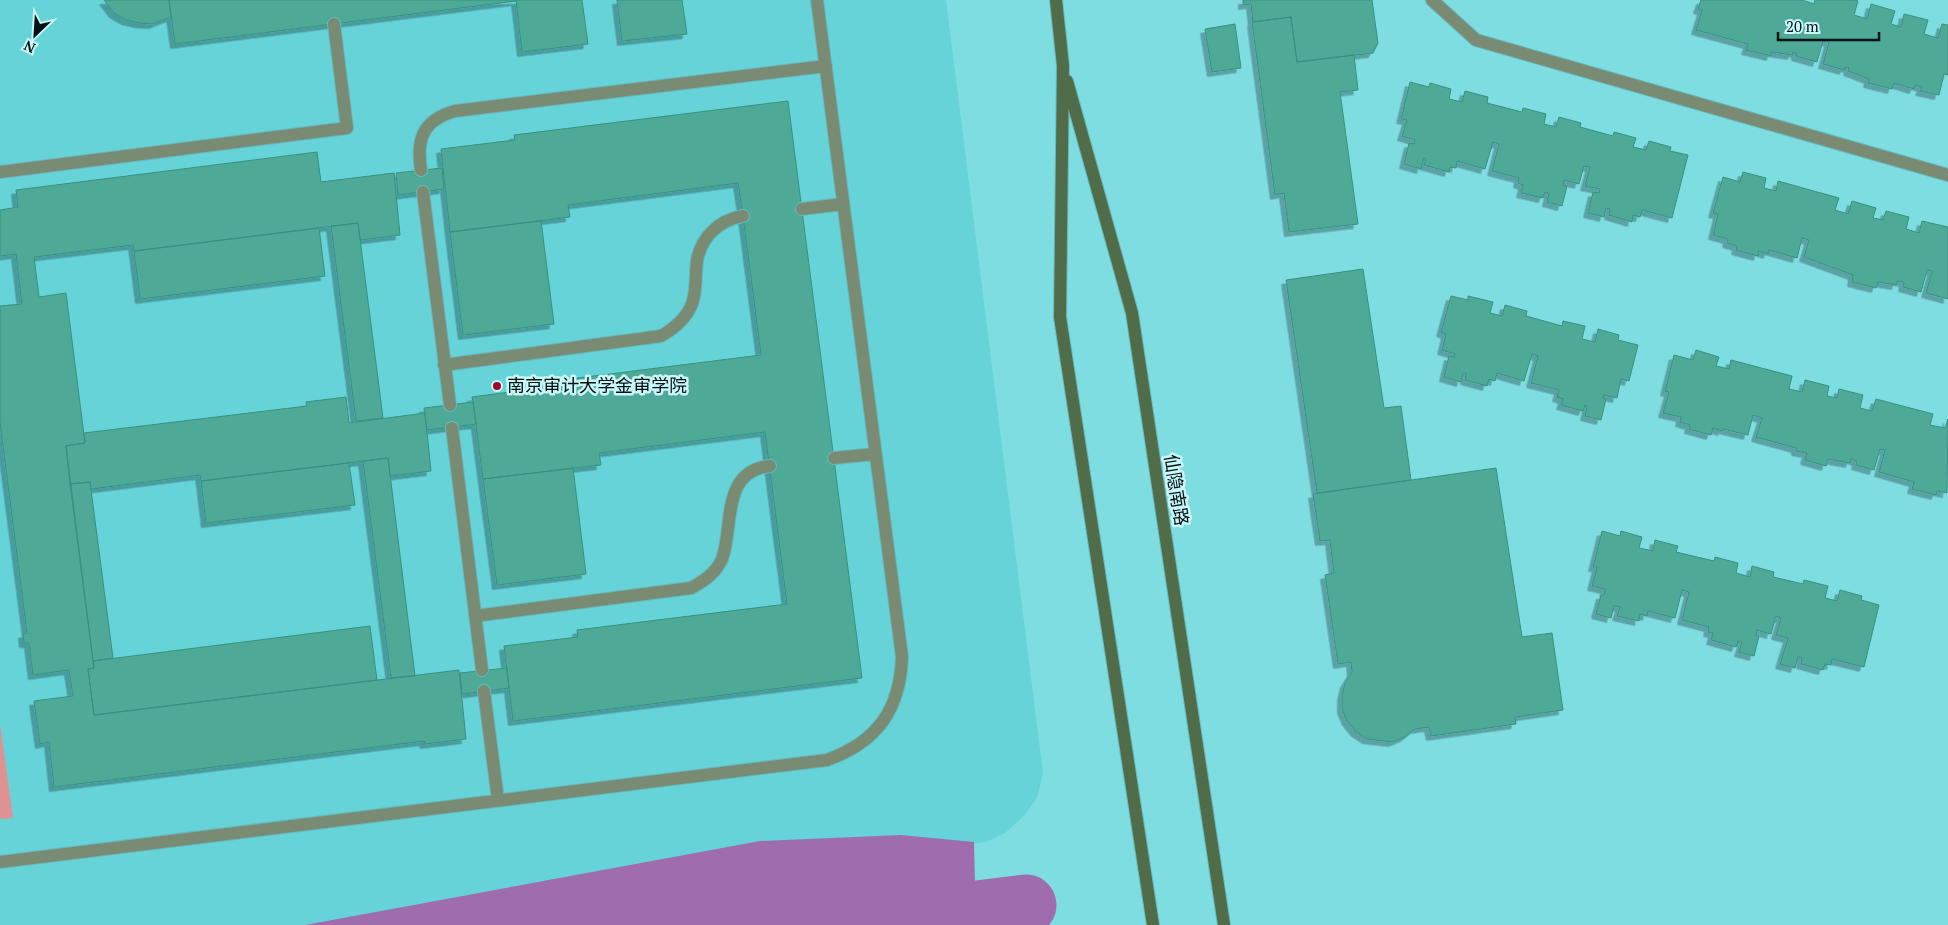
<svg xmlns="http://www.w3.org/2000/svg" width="1948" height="925" font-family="'PT Serif','Noto Sans SC',serif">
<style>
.built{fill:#65d3d7}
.green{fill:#df9293}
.water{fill:#9f6dad}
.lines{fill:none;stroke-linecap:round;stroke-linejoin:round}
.river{stroke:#9f6dad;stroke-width:61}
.building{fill:#4fa997;stroke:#369281;filter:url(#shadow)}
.lane-casing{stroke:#67b8bc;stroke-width:14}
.secondary-casing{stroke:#67b8bc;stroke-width:14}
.lane{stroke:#798b73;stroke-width:12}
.secondary{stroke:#516c49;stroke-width:12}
.poi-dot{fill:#a3062d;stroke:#c9f6f7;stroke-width:2}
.labels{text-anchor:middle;stroke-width:5;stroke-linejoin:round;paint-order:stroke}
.poi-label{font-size:18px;fill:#001213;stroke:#c9f6f7;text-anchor:start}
.street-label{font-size:18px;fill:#001213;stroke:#c9f6f7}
</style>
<defs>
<filter id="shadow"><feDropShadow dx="-4.5" dy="4.5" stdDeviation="0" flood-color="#0004"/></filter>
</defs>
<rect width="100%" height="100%" fill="#7edde1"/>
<path class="built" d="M 0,0 L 946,0 L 1043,773 L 1037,798 L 1024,816 L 1005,833 L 986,842 L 355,925 L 0,925 Z"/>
<path class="green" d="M 0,724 L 13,818 L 0,819 Z"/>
<path class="water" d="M 901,835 L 974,842 L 976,925 L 305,925 L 760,841 Z"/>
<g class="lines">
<path class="river" d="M 863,925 L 1026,905"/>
</g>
<path class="building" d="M 104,0 L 169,0 L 171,17 L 153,24 L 139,23 L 126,20 L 114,13 Z
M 169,0 L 516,0 L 516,1 L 175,44 Z
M 516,0 L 582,0 L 588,44 L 522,52 Z
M 617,0 L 682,0 L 687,34 L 622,41 Z
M 1243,0 L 1372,0 L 1378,43 L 1373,53 L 1297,62 L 1291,17 L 1253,22 L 1251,4 L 1243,5 Z
M 1701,0 L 1802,0 L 1814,4 L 1815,0 L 1855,0 L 1858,1 L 1854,15 L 1867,19 L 1871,4 L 1895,11 L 1891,24 L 1901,27 L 1904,14 L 1928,20 L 1924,34 L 1938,38 L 1942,24 L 1948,25 L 1948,75 L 1944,74 L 1939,95 L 1920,91 L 1922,87 L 1915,85 L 1914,89 L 1894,83 L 1892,89 L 1868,83 L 1869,79 L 1848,71 L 1849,68 L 1845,67 L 1844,70 L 1823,64 L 1829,42 L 1823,41 L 1817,62 L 1796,56 L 1796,53 L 1793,52 L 1792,55 L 1772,52 L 1771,56 L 1746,50 L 1748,44 L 1696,30 L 1702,10 L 1698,9 Z
M 1291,17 L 1297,62 L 1354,55 L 1358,90 L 1340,92 L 1358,224 L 1289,232 L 1284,193 L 1275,195 L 1252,22 Z
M 1235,24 L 1241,68 L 1212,72 L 1205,29 Z
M 1410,82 L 1429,87 L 1430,83 L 1451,89 L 1449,99 L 1462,102 L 1465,91 L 1488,97 L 1487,103 L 1522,112 L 1523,108 L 1546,114 L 1544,124 L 1556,127 L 1559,117 L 1581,123 L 1580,127 L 1613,136 L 1614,132 L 1636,138 L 1633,147 L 1646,150 L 1649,141 L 1671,147 L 1670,151 L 1688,155 L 1672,218 L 1642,210 L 1640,217 L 1633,215 L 1632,222 L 1609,215 L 1610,209 L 1606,208 L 1604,217 L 1588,213 L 1593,192 L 1599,193 L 1600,189 L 1585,186 L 1590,167 L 1584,166 L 1579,184 L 1564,180 L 1563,185 L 1567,186 L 1562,206 L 1547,202 L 1549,193 L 1545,192 L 1543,198 L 1521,193 L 1523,185 L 1518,183 L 1519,178 L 1492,171 L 1499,144 L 1493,142 L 1485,169 L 1457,161 L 1456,168 L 1450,167 L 1449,172 L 1424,165 L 1426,159 L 1424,158 L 1421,169 L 1404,164 L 1409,143 L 1414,144 L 1415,140 L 1402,136 L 1407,120 L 1401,119 Z
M 788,101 L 862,678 L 513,721 L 504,646 L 578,637 L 577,630 L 787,604 L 765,432 L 599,453 L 601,465 L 483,479 L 473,402 L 472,397 L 547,387 L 546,382 L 761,355 L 743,216 L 738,183 L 568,205 L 570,217 L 450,232 L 441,149 L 515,140 L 514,135 Z
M 317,152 L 321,182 L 394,173 L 400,235 L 360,240 L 358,223 L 134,251 L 133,245 L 34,257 L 39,297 L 66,293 L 85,443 L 66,446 L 94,668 L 88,669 L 94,715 L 459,670 L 466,739 L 425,744 L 424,741 L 54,787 L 49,742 L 40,744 L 34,701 L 73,696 L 69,670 L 33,675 L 29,643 L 24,643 L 23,634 L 27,633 L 0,423 L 0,306 L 22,304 L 16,254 L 0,256 L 0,210 L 18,207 L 16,190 Z
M 442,168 L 444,189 L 398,195 L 396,173 Z
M 1743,172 L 1766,178 L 1764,188 L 1776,191 L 1778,181 L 1839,198 L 1835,210 L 1848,214 L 1852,201 L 1876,208 L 1873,218 L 1883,220 L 1886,211 L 1909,217 L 1906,229 L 1919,233 L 1922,221 L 1948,227 L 1948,299 L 1926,293 L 1932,271 L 1927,270 L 1921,292 L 1903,287 L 1904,282 L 1897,281 L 1896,285 L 1878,282 L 1876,288 L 1852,282 L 1853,275 L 1804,257 L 1809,240 L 1802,238 L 1797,258 L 1769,250 L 1768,254 L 1759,251 L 1758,256 L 1736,250 L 1737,246 L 1727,243 L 1728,239 L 1713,235 L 1718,214 L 1713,213 L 1723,177 L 1740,182 Z
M 541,221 L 554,324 L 463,335 L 450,232 Z
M 358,223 L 383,418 L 356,421 L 331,226 Z
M 319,228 L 325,276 L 140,299 L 134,251 Z
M 1363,269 L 1384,408 L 1401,406 L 1411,480 L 1317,493 L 1286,280 Z
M 1451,296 L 1468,300 L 1468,296 L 1493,302 L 1490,313 L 1502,316 L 1505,305 L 1527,311 L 1526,316 L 1562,326 L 1563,321 L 1585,326 L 1582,339 L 1595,342 L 1598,329 L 1619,335 L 1618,340 L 1638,345 L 1629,381 L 1621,379 L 1617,398 L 1604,395 L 1603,398 L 1606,399 L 1601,420 L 1585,416 L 1587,406 L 1585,405 L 1583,411 L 1561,405 L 1563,399 L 1557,397 L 1559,390 L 1531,383 L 1538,356 L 1532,354 L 1524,381 L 1497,373 L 1495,381 L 1489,379 L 1487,386 L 1465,380 L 1466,373 L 1463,373 L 1461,382 L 1444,377 L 1449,356 L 1454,357 L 1455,354 L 1442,350 L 1446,334 L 1441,332 Z
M 1696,350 L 1719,357 L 1716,366 L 1729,369 L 1731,360 L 1792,376 L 1789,389 L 1802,392 L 1805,380 L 1829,386 L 1827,396 L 1837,398 L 1839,389 L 1863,395 L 1860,408 L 1872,411 L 1876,399 L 1933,414 L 1930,425 L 1945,428 L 1948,419 L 1947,493 L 1937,491 L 1936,495 L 1912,489 L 1914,482 L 1879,472 L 1885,450 L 1880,449 L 1874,470 L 1856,465 L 1857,461 L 1851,459 L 1850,463 L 1828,459 L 1826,466 L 1805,460 L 1807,453 L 1796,451 L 1796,448 L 1756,437 L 1762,418 L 1753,415 L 1748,435 L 1723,429 L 1722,431 L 1713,428 L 1711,435 L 1689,429 L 1690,425 L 1680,422 L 1681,417 L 1663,413 L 1669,392 L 1665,391 L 1674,355 L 1693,360 Z
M 346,397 L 349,423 L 425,413 L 431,471 L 390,476 L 388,458 L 201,481 L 200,475 L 91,489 L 90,482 L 70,484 L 66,446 L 85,443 L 84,433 L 307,406 L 306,402 Z
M 473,402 L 476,424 L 427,430 L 424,408 Z
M 388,458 L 415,676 L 391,678 L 363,461 Z
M 349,463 L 355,505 L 206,523 L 201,481 Z
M 573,468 L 586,574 L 497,585 L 483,479 Z
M 1496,468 L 1522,637 L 1552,633 L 1563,710 L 1515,717 L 1516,724 L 1431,736 L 1429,727 L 1415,729 L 1405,737 L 1393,742 L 1367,739 L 1356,732 L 1347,721 L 1342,709 L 1342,696 L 1345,683 L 1352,672 L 1351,662 L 1338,664 L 1325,575 L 1334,573 L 1330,540 L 1320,541 L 1313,494 Z
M 90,482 L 113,658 L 93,661 L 70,484 Z
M 1602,531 L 1620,536 L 1621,531 L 1642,537 L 1639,548 L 1653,551 L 1655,540 L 1678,546 L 1676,552 L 1714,561 L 1715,557 L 1738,563 L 1736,573 L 1750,577 L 1752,566 L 1774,572 L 1773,577 L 1803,584 L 1804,580 L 1828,586 L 1825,598 L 1837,601 L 1840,590 L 1862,596 L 1861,600 L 1879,605 L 1864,667 L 1832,659 L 1831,665 L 1825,664 L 1823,670 L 1801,664 L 1802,658 L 1798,657 L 1795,668 L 1780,664 L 1788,638 L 1776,635 L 1781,618 L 1776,616 L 1771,634 L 1757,630 L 1756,636 L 1759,636 L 1754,656 L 1739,652 L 1742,642 L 1738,641 L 1736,647 L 1711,640 L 1713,633 L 1708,632 L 1709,627 L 1682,620 L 1689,592 L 1682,590 L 1675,618 L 1648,611 L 1647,616 L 1640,614 L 1639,621 L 1617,616 L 1620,607 L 1614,606 L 1611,618 L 1596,614 L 1601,595 L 1604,595 L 1605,589 L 1592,586 L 1597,567 L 1593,567 Z
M 370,626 L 377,680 L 94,715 L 88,669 L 94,668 L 93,661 Z
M 507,668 L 509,688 L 462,694 L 460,673 Z"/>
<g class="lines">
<defs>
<path id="lane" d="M 1432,0 L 1476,40 L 1948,175
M 421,170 C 416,139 423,120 455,111 L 826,66
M 0,172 L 347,128 L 334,24
M 423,192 L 450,405
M 802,209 L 843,204
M 444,365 L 661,336 C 675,328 686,319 692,304 C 697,290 695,275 697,261 C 701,237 719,220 743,216
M 452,428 L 482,670
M 834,458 L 875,454
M 475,616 L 691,588 C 704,581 716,573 722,559 C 734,528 720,471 770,466
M 484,691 L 498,800
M 0,862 L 827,760 C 877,742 900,710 902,657 L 817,0"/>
<path id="secondary" d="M 1056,0 L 1063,66 L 1060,317 L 1153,925
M 1067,81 L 1132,313 L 1224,925"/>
</defs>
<use href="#lane" class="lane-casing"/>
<use href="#secondary" class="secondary-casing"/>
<use href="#lane" class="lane"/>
<use href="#secondary" class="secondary"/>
</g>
<circle class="poi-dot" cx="497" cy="386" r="5"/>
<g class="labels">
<g class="poi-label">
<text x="507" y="392">南京审计大学金审学院</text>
</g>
<g class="street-label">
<text transform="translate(1176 490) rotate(81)" y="6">仙隐南路</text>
</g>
</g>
<g transform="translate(35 35) rotate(205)" stroke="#c9f6f7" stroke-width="4" paint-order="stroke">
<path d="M0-4L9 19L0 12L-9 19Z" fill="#001213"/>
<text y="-8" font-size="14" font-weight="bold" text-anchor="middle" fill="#001213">N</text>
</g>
<path d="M1778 32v8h101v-8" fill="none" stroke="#001213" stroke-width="2.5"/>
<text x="1786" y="32" font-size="15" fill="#001213" stroke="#c9f6f7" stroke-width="4" paint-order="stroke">20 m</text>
</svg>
